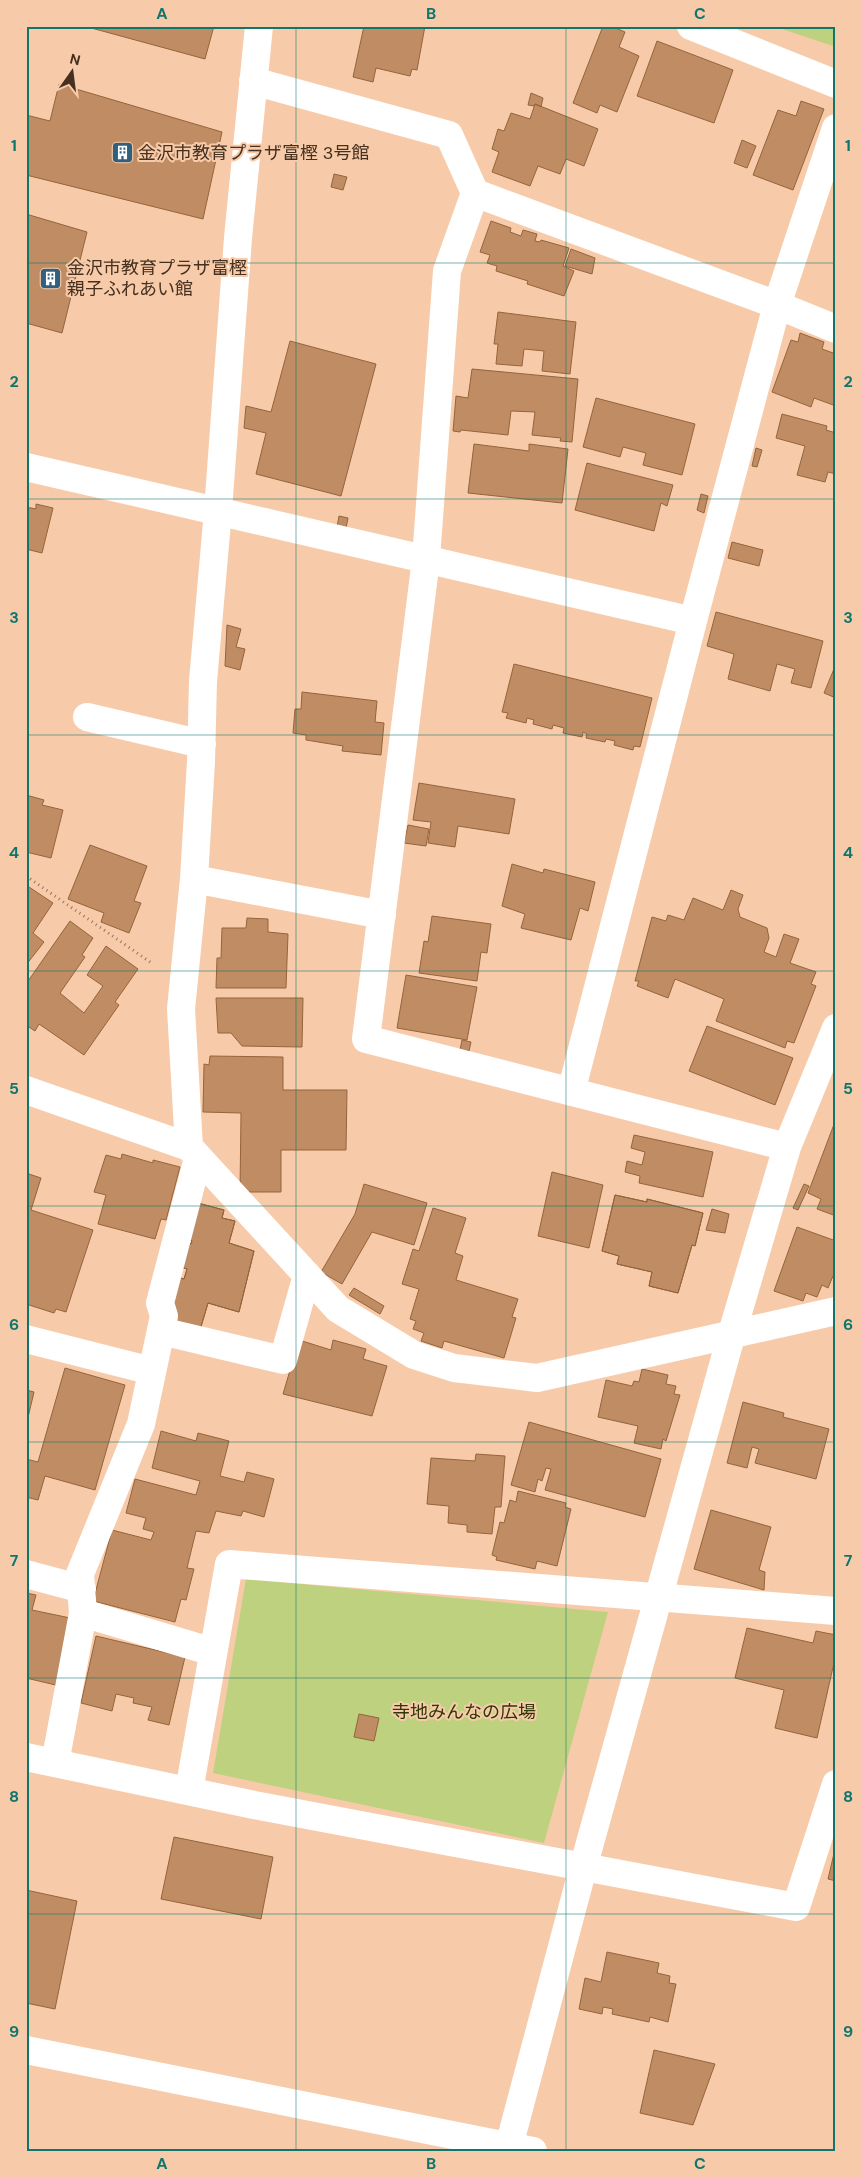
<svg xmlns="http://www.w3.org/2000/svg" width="862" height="2177" font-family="'DM Sans','Noto Sans JP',sans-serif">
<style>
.green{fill:#bed17e}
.building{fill:#c08c63;stroke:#95643b}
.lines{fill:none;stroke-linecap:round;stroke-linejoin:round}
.path{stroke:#96765d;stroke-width:3;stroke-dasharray:1 4;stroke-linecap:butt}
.minor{stroke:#fff;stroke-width:28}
.tertiary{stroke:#fff;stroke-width:28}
.grid{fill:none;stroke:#0f766e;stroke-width:1;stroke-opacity:0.55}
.labels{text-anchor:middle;stroke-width:4;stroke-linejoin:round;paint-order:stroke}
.poi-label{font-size:18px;fill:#46301f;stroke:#f7cba9;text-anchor:start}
.park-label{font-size:18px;fill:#2e3705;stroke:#f7cba9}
.neatline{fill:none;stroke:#0f766e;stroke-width:2}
.grid-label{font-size:16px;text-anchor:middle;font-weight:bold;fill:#0f766e}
</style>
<rect width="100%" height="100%" fill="#f7cba9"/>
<path class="green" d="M 773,26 L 836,26 L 836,47 Z
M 246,1579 L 608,1612 L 544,1843 L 213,1773 Z"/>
<path class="building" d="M 84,26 L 214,26 L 205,59 Z
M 364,26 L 425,26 L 417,70 L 412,69 L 410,76 L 376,68 L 373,82 L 353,77 Z
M 603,26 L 611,26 L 625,32 L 619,47 L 639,56 L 617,112 L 600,105 L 597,113 L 573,103 Z
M 657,41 L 733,70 L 714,123 L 637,96 Z
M 59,84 L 222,132 L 203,219 L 26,175 L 26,115 L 50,121 Z
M 531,93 L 543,98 L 541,107 L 535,104 L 534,106 L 528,105 Z
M 801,101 L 824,109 L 793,190 L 753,175 L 778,110 L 796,116 Z
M 535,104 L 598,129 L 584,166 L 566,159 L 560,174 L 538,166 L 530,186 L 492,172 L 499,152 L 492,149 L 498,129 L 504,131 L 511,113 L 530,119 Z
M 742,140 L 756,146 L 747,168 L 734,163 Z
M 334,174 L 347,177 L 343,190 L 331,187 Z
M 26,214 L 87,232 L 62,333 L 26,323 Z
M 491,221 L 511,228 L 510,232 L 521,236 L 523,230 L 537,234 L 535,241 L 540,242 L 541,240 L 569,248 L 563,266 L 574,271 L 564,296 L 527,284 L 528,281 L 496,271 L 497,266 L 487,263 L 490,255 L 480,252 Z
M 571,249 L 595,258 L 592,274 L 565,266 Z
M 498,312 L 576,322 L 570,374 L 542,371 L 544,351 L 524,349 L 522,366 L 496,364 L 498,344 L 494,344 Z
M 800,333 L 824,342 L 822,349 L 836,354 L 836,406 L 814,398 L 811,407 L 772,392 L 791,340 L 798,342 Z
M 290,341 L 376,364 L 341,496 L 256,474 L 266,433 L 244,428 L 246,406 L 271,412 Z
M 472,369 L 578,379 L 572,442 L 560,441 L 561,438 L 532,435 L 535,412 L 511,411 L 508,435 L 461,430 L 460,432 L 453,431 L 456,396 L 468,398 Z
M 596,398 L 695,424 L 682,475 L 643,465 L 646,453 L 623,447 L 620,457 L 583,447 Z
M 782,414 L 827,426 L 826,430 L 836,433 L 836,474 L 828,472 L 825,482 L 797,475 L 805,446 L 776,438 Z
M 474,444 L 529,451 L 529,444 L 568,449 L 562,503 L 468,493 Z
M 756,448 L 762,450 L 757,467 L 752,466 Z
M 587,463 L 673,485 L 667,506 L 661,503 L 654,531 L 575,510 Z
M 701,494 L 708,496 L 704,513 L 697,510 Z
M 36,504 L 53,508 L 42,553 L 26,549 L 26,507 L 36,509 Z
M 339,516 L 348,518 L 346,528 L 337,527 Z
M 732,542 L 763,550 L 759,566 L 728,558 Z
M 716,612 L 823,641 L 811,688 L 791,683 L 795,669 L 777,664 L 770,691 L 728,679 L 734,654 L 707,646 Z
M 227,625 L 241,629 L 236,647 L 245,649 L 240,670 L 225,666 Z
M 514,664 L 652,698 L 640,747 L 634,746 L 633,750 L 614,745 L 615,741 L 606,739 L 605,742 L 586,738 L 587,734 L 583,732 L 582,737 L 563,733 L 564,728 L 553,725 L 552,729 L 533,724 L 534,720 L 527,718 L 526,723 L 506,718 L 508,713 L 502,712 Z
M 836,664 L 836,698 L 824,693 Z
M 302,692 L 377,701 L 375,722 L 384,723 L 381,755 L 342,751 L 343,746 L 306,740 L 306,735 L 293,733 L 295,709 L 301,709 Z
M 419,783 L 515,799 L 509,834 L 458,826 L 455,847 L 428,843 L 431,822 L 413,820 Z
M 26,795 L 44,800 L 42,805 L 63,810 L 51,858 L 26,852 Z
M 408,825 L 429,829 L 426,846 L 404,843 Z
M 90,845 L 147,866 L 134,901 L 141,903 L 129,933 L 101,922 L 104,913 L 68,899 Z
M 512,864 L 543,873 L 544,869 L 595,882 L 588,911 L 580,908 L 571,940 L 521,928 L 525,914 L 502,906 Z
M 26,885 L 53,903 L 33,933 L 44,942 L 26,965 Z
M 731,890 L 743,895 L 738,909 L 740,917 L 767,928 L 769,938 L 764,952 L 776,957 L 784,934 L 799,939 L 790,963 L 816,972 L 811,984 L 816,986 L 794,1043 L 787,1041 L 785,1048 L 716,1021 L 724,999 L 675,979 L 668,998 L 637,986 L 639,981 L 635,981 L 652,917 L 666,921 L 668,915 L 684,920 L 693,898 L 723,910 Z
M 432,916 L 491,924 L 487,953 L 481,952 L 477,981 L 419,973 L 424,941 L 428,942 Z
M 247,918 L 268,919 L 268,932 L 288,934 L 286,988 L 216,988 L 217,958 L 221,958 L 222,928 L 246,928 Z
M 70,921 L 93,938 L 82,955 L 85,957 L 60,993 L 84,1013 L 103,986 L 87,975 L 106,946 L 138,969 L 115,1002 L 119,1005 L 84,1055 L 39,1024 L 35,1031 L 26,1025 L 26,984 Z
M 406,975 L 477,987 L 467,1040 L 397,1028 Z
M 216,998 L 303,998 L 302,1047 L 242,1046 L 231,1033 L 218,1033 Z
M 707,1026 L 793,1058 L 775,1105 L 689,1071 Z
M 462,1040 L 471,1042 L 469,1051 L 460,1050 Z
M 210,1056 L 283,1057 L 283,1090 L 347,1090 L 346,1150 L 281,1150 L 281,1192 L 240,1192 L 241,1113 L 203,1112 L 204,1064 L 209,1065 Z
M 836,1119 L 836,1216 L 817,1209 L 821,1199 L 808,1193 Z
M 634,1135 L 713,1152 L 703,1197 L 639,1183 L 640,1176 L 625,1172 L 627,1161 L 642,1165 L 645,1152 L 631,1148 Z
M 122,1154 L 153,1163 L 153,1160 L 180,1167 L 166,1220 L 161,1219 L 155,1239 L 98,1224 L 106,1195 L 94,1192 L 106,1155 L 121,1159 Z
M 552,1172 L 603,1185 L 589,1248 L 538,1236 Z
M 26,1173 L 41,1178 L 31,1210 L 93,1230 L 66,1312 L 56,1309 L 54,1313 L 26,1304 Z
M 364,1184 L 427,1203 L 414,1245 L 372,1232 L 342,1284 L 321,1272 L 355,1214 Z
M 804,1184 L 809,1186 L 798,1210 L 793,1208 Z
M 615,1195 L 647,1202 L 647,1199 L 703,1213 L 695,1246 L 692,1245 L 678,1293 L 649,1286 L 652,1272 L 617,1264 L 619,1256 L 602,1251 Z
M 615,1195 L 647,1202 L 647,1199 L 703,1213 L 695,1246 L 692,1245 L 678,1293 L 649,1286 L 652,1272 L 617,1264 L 619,1256 L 602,1251 Z
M 194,1202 L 224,1210 L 222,1218 L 235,1221 L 229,1243 L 254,1251 L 239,1312 L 208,1303 L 200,1330 L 174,1325 L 171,1311 L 180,1278 L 184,1279 L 187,1269 L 181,1267 L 188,1243 L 191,1244 L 192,1241 L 186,1239 Z
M 194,1202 L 224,1210 L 222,1218 L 235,1221 L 229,1243 L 254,1251 L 239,1312 L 208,1303 L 200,1330 L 174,1325 L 171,1311 L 180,1278 L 184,1279 L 187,1269 L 181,1267 L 188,1243 L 191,1244 L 192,1241 L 186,1239 Z
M 433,1208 L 466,1218 L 455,1253 L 463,1256 L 456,1280 L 518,1299 L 512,1317 L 516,1318 L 504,1358 L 444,1341 L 442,1348 L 421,1341 L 424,1333 L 413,1329 L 416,1321 L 410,1319 L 419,1289 L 402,1284 L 413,1249 L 419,1251 Z
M 712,1209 L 729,1214 L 725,1233 L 706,1230 Z
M 797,1227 L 836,1241 L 836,1277 L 833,1276 L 828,1288 L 822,1285 L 817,1297 L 806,1293 L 803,1301 L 774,1291 Z
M 354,1288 L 384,1306 L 380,1314 L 349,1295 Z
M 299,1340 L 331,1350 L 333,1340 L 366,1349 L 363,1359 L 387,1366 L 372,1416 L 283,1394 Z
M 65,1368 L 125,1385 L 95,1490 L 45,1476 L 38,1500 L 26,1497 L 26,1459 L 38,1462 Z
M 642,1369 L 668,1375 L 666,1384 L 676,1386 L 674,1394 L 680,1395 L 666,1441 L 663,1439 L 661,1449 L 634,1443 L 638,1426 L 598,1417 L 606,1380 L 632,1386 L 634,1381 L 639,1382 Z
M 26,1390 L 34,1392 L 26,1426 Z
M 743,1402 L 784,1413 L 783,1417 L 829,1429 L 816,1479 L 755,1463 L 759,1449 L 752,1447 L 747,1468 L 727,1463 Z
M 529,1422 L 661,1459 L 645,1517 L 545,1490 L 551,1469 L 546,1468 L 542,1481 L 538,1479 L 535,1492 L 511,1485 Z
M 161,1431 L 196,1441 L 198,1433 L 229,1441 L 220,1476 L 244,1482 L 247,1472 L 274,1479 L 264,1517 L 243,1511 L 241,1516 L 216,1511 L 209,1533 L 196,1531 L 187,1568 L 194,1569 L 186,1600 L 181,1599 L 175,1622 L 93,1601 L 112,1530 L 151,1540 L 154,1532 L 143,1529 L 146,1518 L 126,1513 L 135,1479 L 196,1495 L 200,1481 L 152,1468 Z
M 476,1454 L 505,1456 L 501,1507 L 495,1507 L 492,1534 L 467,1532 L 467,1525 L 448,1523 L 449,1506 L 427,1504 L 431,1458 L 475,1461 Z
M 518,1491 L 566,1503 L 565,1507 L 571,1509 L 557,1566 L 537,1561 L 535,1569 L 496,1560 L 497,1557 L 492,1555 L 500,1522 L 504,1523 L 510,1500 L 516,1502 Z
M 711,1510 L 771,1527 L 759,1570 L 765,1572 L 764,1590 L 694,1569 Z
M 26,1593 L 36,1595 L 32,1610 L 75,1619 L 60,1686 L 26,1678 Z
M 747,1628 L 813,1643 L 816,1631 L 836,1635 L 836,1654 L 817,1738 L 775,1728 L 784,1690 L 735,1678 Z
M 96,1636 L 185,1657 L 169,1725 L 148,1720 L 152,1707 L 133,1703 L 134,1698 L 116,1694 L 112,1711 L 81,1703 Z
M 359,1714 L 379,1718 L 374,1741 L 354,1737 Z
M 174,1837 L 273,1857 L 261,1919 L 161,1899 Z
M 836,1845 L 836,1881 L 828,1879 Z
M 26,1890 L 77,1901 L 55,2009 L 26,2003 Z
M 607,1952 L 659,1963 L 657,1973 L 670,1976 L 669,1983 L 676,1984 L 668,2022 L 650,2017 L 649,2022 L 612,2014 L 613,2009 L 603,2007 L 602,2014 L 579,2009 L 585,1978 L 601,1982 Z
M 654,2050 L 715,2064 L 693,2125 L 640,2113 Z"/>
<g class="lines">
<path class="path" d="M 26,876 L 153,964"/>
<path class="minor" d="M 691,26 L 836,84
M 253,81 L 449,135 L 475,193 L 777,305 L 836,329
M 475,193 L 447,271 L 426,559 L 366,1039 L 787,1147
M 26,467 L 693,621 L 777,305 L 836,128
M 87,717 L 202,744
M 194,879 L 382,915
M 26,1090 L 189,1147 L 338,1309 L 414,1355 L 454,1368 L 537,1378 L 836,1311
M 571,1092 L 693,621
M 189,1147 L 181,1009 L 194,879 L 201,761 L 203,681 L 218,511 L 238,238 L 259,26
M 161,1331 L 283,1360 L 307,1275
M 26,1339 L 152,1371
M 26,1574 L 82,1589
M 83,1613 L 213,1652
M 26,1757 L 254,1805 L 796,1907 L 836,1784
M 55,1763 L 83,1613 L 80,1574 L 141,1424 L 164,1316 L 160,1303 L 198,1158
M 189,1791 L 229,1564 L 836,1611
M 509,2146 L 583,1868 L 732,1333 L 787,1147 L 836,1028"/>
<path class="tertiary" d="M 26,2050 L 533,2151"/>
</g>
<path class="grid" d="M 296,26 L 296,2151M 566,26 L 566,2151M 26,263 L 836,263M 26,499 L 836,499M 26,735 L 836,735M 26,971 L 836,971M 26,1206 L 836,1206M 26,1442 L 836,1442M 26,1678 L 836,1678M 26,1914 L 836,1914"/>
<defs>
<symbol id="building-square" viewBox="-11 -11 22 22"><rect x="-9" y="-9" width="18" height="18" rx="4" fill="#31607f" stroke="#f7cba9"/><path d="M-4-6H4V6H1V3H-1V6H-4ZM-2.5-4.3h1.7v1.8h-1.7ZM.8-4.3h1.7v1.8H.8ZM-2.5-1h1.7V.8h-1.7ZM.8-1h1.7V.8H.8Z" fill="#fff"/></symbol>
</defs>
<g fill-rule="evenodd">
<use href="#building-square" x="110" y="140" width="25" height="25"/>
<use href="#building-square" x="38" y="266" width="25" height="25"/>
</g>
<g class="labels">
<g class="poi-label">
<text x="138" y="159">金沢市教育プラザ富樫 3号館</text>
<text x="67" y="274">金沢市教育プラザ富樫<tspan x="67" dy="21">親子ふれあい館</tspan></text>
</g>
<g class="park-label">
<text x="464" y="1718">寺地みんなの広場</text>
</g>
</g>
<rect width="862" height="2177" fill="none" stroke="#f7cba9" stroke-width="55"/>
<g transform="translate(72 72) rotate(14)" stroke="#f7cba9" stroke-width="4" paint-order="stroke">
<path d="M0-4L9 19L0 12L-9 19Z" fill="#46301f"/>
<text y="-8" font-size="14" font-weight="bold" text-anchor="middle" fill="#46301f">N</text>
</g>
<rect x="28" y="28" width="806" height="2122" class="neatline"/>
<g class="grid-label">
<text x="162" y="19">A</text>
<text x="431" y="19">B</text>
<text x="700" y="19">C</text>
<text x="14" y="151">1</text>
<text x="848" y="151">1</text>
<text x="14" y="387">2</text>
<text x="848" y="387">2</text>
<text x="14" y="623">3</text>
<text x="848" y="623">3</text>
<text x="14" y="858">4</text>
<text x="848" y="858">4</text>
<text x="14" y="1094">5</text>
<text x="848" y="1094">5</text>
<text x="14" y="1330">6</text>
<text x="848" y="1330">6</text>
<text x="14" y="1566">7</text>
<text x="848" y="1566">7</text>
<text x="14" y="1802">8</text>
<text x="848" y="1802">8</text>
<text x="14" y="2037">9</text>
<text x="848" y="2037">9</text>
<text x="162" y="2169">A</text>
<text x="431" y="2169">B</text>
<text x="700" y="2169">C</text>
</g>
</svg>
